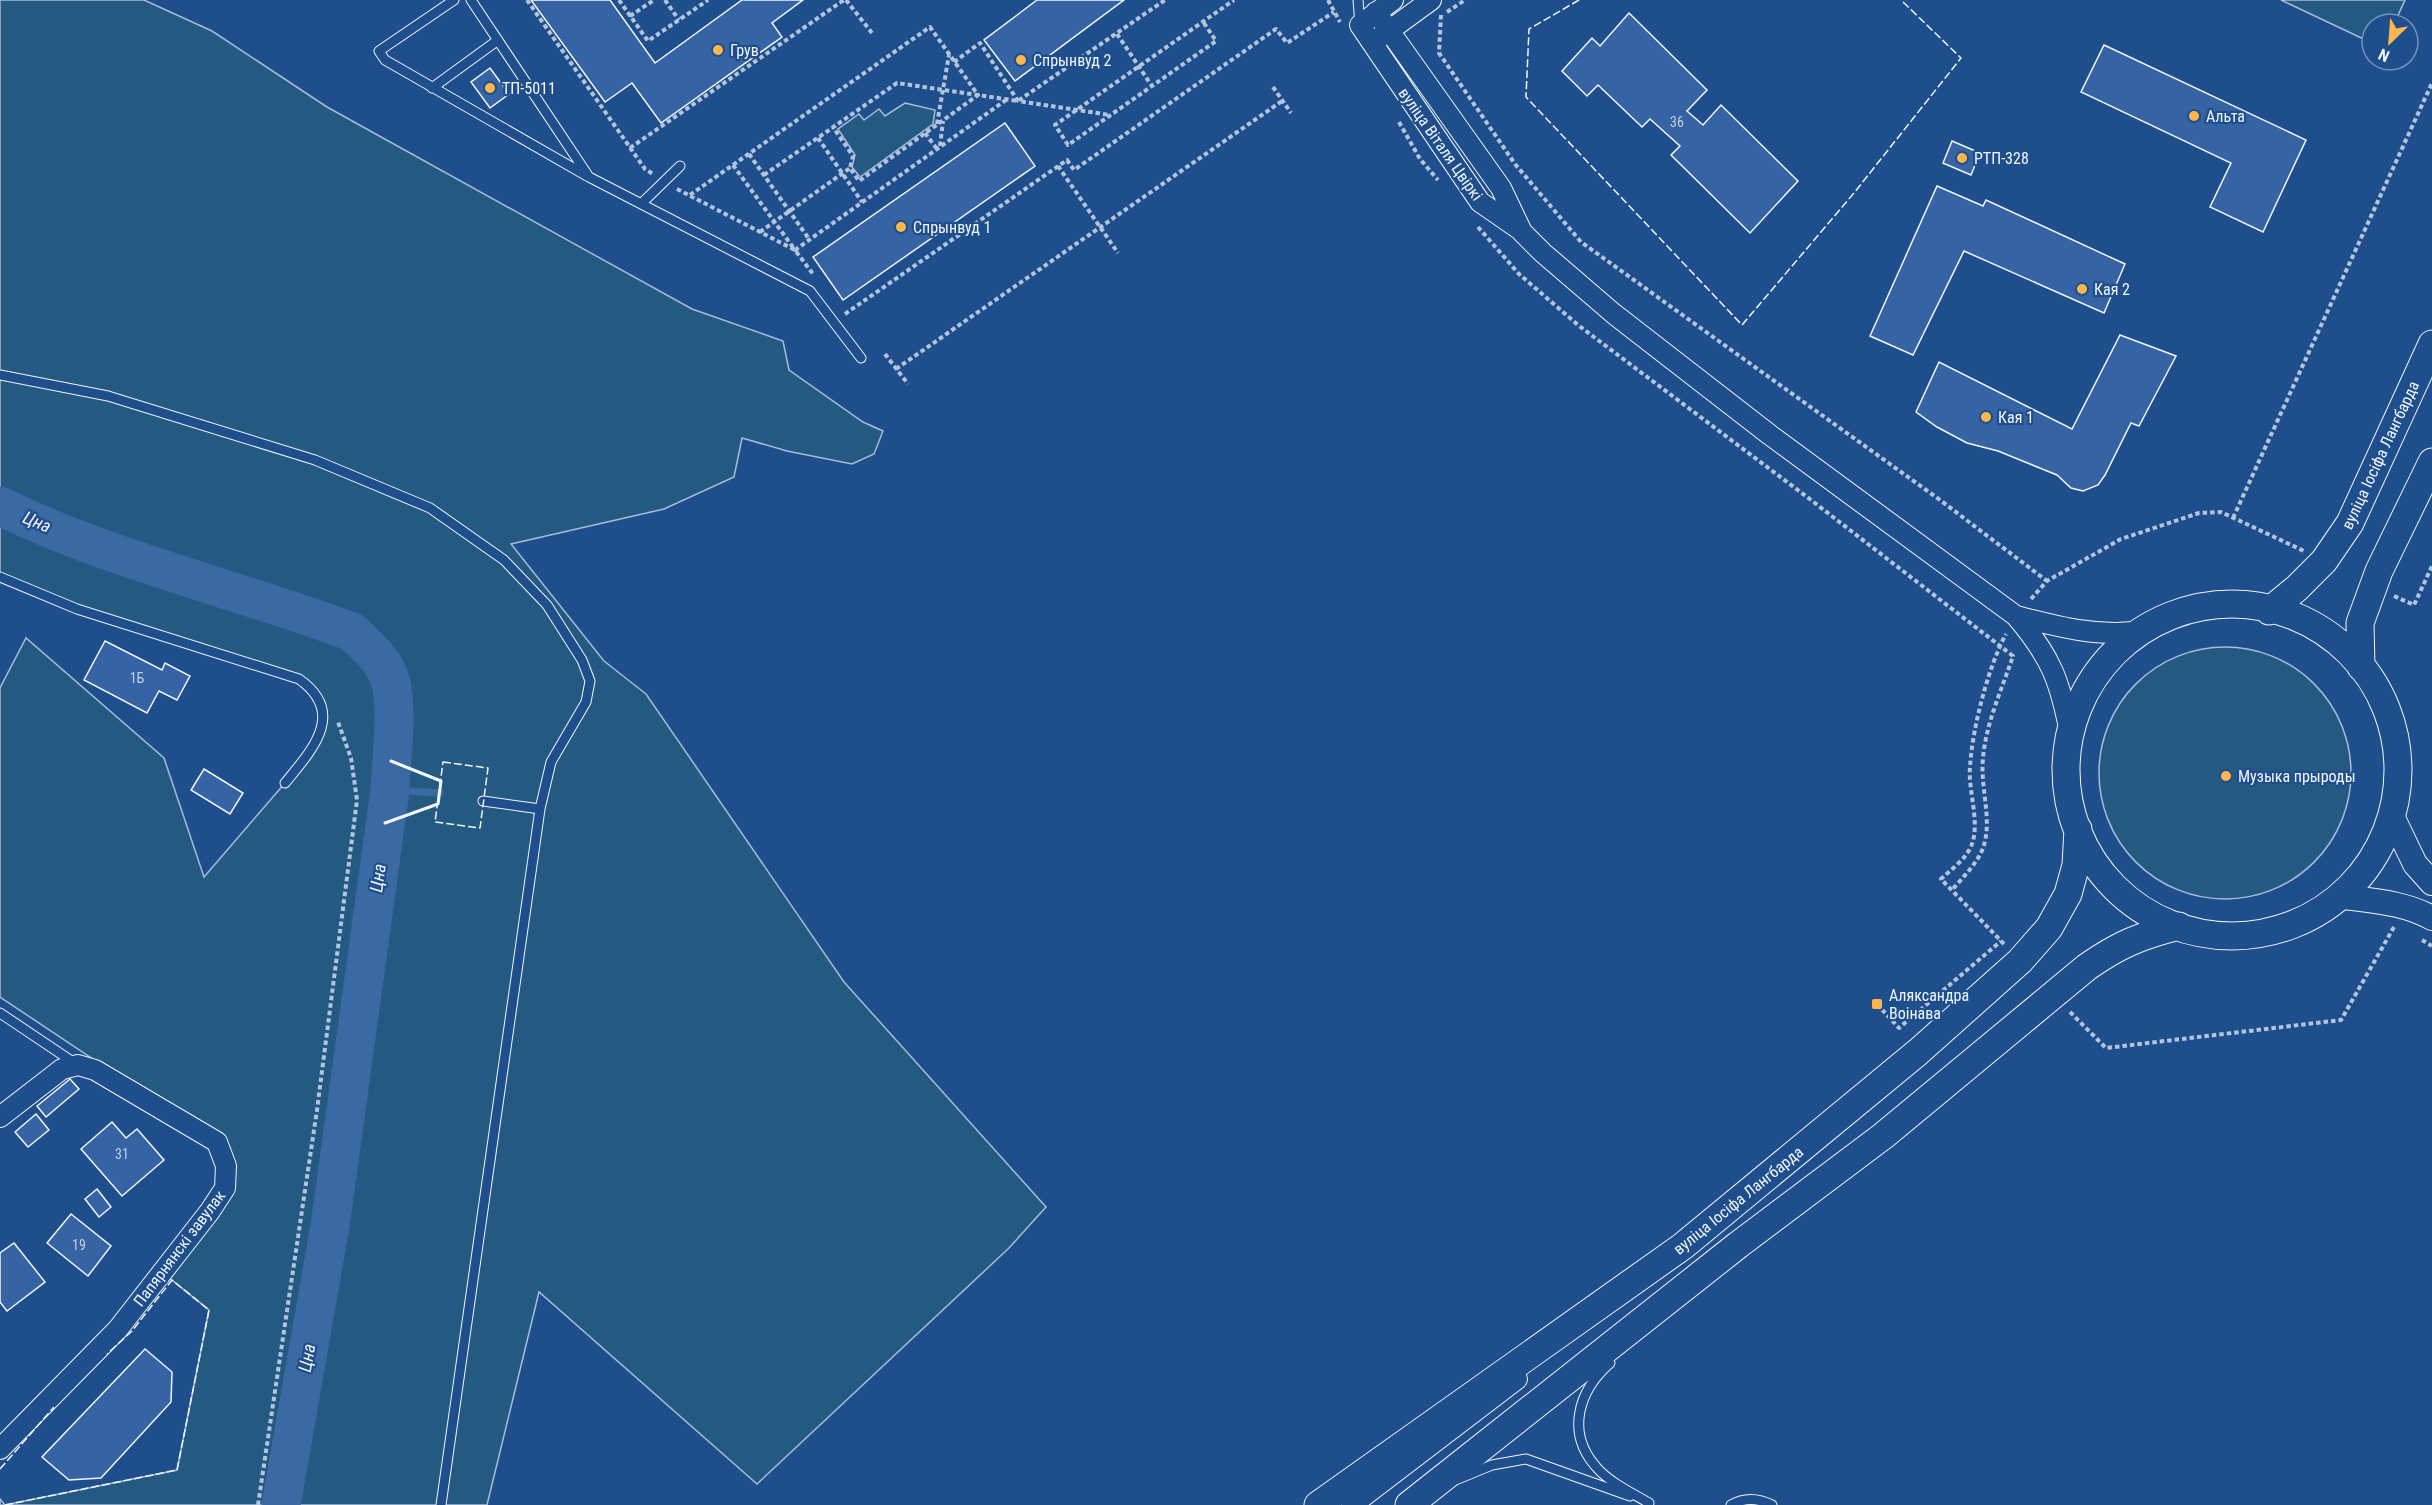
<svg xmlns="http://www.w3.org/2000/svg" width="2432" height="1505" font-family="'Roboto Condensed',sans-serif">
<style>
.green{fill:#245a82;stroke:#a8bbd7;stroke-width:1.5}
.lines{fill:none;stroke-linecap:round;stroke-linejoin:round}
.stream{stroke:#3b69a3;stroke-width:7}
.river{stroke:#3b69a3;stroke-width:39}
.building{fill:#3563a3;stroke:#f2f6ff;stroke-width:1.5}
.service-casing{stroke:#f2f6ff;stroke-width:11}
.minor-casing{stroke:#f2f6ff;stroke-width:22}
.tertiary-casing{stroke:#f2f6ff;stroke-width:26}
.secondary-casing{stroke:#f2f6ff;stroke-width:29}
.path{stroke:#b3c4dc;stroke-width:4;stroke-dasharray:4.5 3;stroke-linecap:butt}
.service{stroke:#1f4e8c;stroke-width:9}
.minor{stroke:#1f4e8c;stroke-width:20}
.tertiary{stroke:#1f4e8c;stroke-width:24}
.secondary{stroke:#1f4e8c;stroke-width:27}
.fence{stroke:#f2f6ff;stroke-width:1.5;stroke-dasharray:8 3;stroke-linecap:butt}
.wall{stroke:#f2f6ff;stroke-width:3}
.poi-dot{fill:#ffb74d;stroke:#1f4e8c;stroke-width:2}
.labels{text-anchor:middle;stroke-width:4.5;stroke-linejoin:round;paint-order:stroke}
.number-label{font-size:14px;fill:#c3d1e8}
.poi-label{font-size:16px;fill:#f2f6ff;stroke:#1f4e8c;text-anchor:start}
.street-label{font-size:16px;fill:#f2f6ff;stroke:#1f4e8c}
.water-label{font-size:18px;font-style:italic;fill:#f2f6ff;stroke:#1f4e8c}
</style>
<rect width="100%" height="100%" fill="#1f4e8c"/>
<path class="green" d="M 0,0 L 144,0 L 212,31 L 327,107 L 692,309 L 783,341 L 789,370 L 863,422 L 883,431 L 874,454 L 852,464 L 787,451 L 742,438 L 734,477 L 664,509 L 511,544 L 604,661 L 646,694 L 844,982 L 1046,1207 L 1009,1248 L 757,1484 L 539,1292 L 487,1505 L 0,1505 L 0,1499 L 5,1505 L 177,1470 L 209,1310 L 162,1272 L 225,1188 L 217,1142 L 0,997 L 0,688 L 26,638 L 164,758 L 204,877 L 285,783 L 322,730 L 320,702 L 299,679 L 77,609 L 0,577 Z
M 2281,0 L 2405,0 L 2394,24 L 2372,24 L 2372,43 Z
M 905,103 L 935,110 L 933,124 L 860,177 L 852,167 L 855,155 L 838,129 L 859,114 L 864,120 L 879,109 L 885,116 Z
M2099 773a126 126 0 1 1 252 0a126 126 0 1 1-252 0Z"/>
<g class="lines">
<path class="stream" d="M 390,790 L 440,793"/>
<path class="river" d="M 0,506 C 112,561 235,588 352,632 C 367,646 386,662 391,683 C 398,714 391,758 390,790 L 330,1226 L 281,1505"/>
</g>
<path class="building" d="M 531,0 L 610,0 L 655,63 L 742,0 L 803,0 L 772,23 L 782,37 L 661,123 L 632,83 L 605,102 Z
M 1037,0 L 1124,0 L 1015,81 L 984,40 Z
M 1629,13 L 1707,90 L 1687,111 L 1703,125 L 1721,105 L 1798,181 L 1750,233 L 1671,155 L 1680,146 L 1650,119 L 1642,127 L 1598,85 L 1587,96 L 1562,71 L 1592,38 L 1600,46 Z
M 2104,45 L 2306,140 L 2263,232 L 2210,207 L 2231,163 L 2081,92 Z
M 490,68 L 509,94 L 490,108 L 471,82 Z
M 1005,123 L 1035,166 L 843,300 L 813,257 Z
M 1952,141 L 1980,153 L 1971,175 L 1943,163 Z
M 1937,186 L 1983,206 L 1986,200 L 2125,264 L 2104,313 L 1964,251 L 1913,355 L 1870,336 Z
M 2120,335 L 2176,356 L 2139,426 L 2131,423 L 2105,475 L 2098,485 L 2083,491 L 2071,488 L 2057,475 L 1998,451 L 1967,443 L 1937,427 L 1916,412 L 1939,362 L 2072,429 Z
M 105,641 L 162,670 L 165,663 L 190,676 L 177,700 L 159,691 L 147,713 L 84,680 Z
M 204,769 L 243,793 L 230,814 L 191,790 Z
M 70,1079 L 79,1089 L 46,1117 L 37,1106 Z
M 36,1114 L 49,1130 L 28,1147 L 15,1132 Z
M 112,1122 L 126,1138 L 137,1129 L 164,1160 L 122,1196 L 81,1149 Z
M 97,1189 L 111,1207 L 99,1217 L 85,1199 Z
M 71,1214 L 111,1246 L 88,1276 L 47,1243 Z
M 14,1243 L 45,1282 L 7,1311 L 0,1302 L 0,1253 Z
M 145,1349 L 172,1372 L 171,1402 L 101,1478 L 69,1480 L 42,1457 Z"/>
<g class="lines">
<defs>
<path id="service" d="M 454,0 L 379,51 L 385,60 L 587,176
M 471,0 L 589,177 L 810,291 L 861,358
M 1358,0 L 1360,25
M 432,88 L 498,40
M 642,203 L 680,166
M 0,375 L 108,396 L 315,460 L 430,508 L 504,560 L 547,605 L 582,660 L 590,681 L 586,702 L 551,762 L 540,809 L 441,1505
M 0,577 L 77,609 L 299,679 C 347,713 312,750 285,783
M 483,801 L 540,809
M 0,1013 L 76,1064
M 1610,1363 C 1578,1391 1565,1434 1598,1469 C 1611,1483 1632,1493 1649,1503
M 1458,1479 L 1492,1465 L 1526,1459 L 1630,1496
M 1731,1505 C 1745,1497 1758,1498 1772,1505"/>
<path id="minor" d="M 1393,0 L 1360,25 L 1480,202 L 1519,229
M 1376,12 L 1501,188 L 1522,232 L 1543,253 L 1614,314 L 1770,435 L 2016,616 C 2051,657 2060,681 2070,733
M 1379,38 L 1431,0
M 2016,616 C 2056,626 2092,636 2134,632
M 0,1117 L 62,1069 L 78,1065 L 95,1070 L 217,1142 L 226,1166 L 225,1188 L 210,1211 L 118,1329 L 0,1449
M 1352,1505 L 1517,1379"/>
<path id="tertiary" d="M 2392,816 L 2415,864 L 2432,883
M 2345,897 C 2375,901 2405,903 2432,918"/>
<path id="secondary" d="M2066 770a166 166 0 1 1 332 0a166 166 0 1 1-332 0Z
M 2269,611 L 2297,588 L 2324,561 L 2350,523 L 2432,344
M 2361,667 L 2360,623 L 2379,571 L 2432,462
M 1318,1505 L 1683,1246 L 1918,1052 L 2020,961 L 2049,928 L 2068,894 L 2076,865 L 2078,829
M 1409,1505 L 1738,1245 L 1883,1136 L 2087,967 C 2120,944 2140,936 2179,926"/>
</defs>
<use href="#service" class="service-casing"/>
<use href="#minor" class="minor-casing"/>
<use href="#tertiary" class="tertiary-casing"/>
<use href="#secondary" class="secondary-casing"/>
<path class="path" d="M 527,0 L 645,169 L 653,174
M 619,0 L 648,41 L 708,0
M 665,0 L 679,20
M 846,0 L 872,33
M 1328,0 L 1340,22
M 1447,12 L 1465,0
M 1441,15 L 1439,53 L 1515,164 L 1581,242 L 1940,500 L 2047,581
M 630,16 L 654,0
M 1204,23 L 1216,41 L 1068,145 L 1055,125 L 1234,0
M 1117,34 L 1152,86
M 954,62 L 980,43 L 1018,101 L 1110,115
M 1273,87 L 1291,113
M 1399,122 L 1420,159 L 1438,180
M 937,124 L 949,55
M 925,133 L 937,149
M 818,138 L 862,202
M 940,146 L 943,121
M 630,148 L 844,0
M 749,154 L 809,239
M 733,165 L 795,250 L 1006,100
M 1058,166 L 1118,253
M 764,175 L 897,83 L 1018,101 L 1165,0
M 677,189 L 795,250 L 813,274
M 690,195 L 930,27 L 978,95 L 859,181 L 850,168 L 853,156 L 833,127
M 1478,227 L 1519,274 L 1578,325 L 1811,500 L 2013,656 C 2002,689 1986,723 1983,758 C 1980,786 1992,818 1984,845 C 1979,862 1963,877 1952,890
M 760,232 L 850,168
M 845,314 L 1067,160 L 1074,170 L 1276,29 L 1287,43 L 1334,12
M 885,354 L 908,384
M 896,369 L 1282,101
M 2233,518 L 2432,83
M 2394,596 L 2414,605 L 2432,566
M 2031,599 L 2047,581 L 2121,539 L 2199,513 L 2221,512 L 2304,551
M 2422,940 L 2432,946
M 2004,944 L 1941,879 C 1952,869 1967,858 1972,844 C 1980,821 1968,791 1970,767 C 1972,730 1988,667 2006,634
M 1877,1004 L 1899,1028 L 2001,941
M 2070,1012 L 2106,1048 L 2341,1020 L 2394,927
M 258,1505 L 317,1110 L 357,800 L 351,758 L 338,722"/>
<use href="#service" class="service"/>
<use href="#minor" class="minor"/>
<use href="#tertiary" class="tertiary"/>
<use href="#secondary" class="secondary"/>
<path class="fence" d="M 1579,0 L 1529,29 L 1526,97 L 1742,325 L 1854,193 L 1961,58 L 1901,0
M 443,762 L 488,768 L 480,828 L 435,822 Z
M 0,1469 L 54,1407
M 5,1505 L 177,1470 L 209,1310 L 172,1280 L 132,1331 L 107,1354"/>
<path class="wall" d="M 385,823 L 438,804 L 441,781 L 391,761"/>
</g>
<g class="poi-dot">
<circle cx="718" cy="50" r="6"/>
<circle cx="1021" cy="60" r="6"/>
<circle cx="490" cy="88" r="6"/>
<circle cx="2194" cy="116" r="6"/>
<circle cx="1962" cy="158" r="6"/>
<circle cx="901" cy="227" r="6"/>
<circle cx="2082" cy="289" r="6"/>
<circle cx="1986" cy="417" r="6"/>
<circle cx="2226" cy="776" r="6"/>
<rect x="1871" y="998" width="12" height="12" rx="3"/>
</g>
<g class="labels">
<g class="number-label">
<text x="1677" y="127">36</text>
<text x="137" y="683">1Б</text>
<text x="122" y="1159">31</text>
<text x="79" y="1250">19</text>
</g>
<g class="poi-label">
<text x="730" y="56">Грув</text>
<text x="1033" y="66">Спрынвуд 2</text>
<text x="502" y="94">ТП-5011</text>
<text x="2206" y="122">Альта</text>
<text x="1974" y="164">РТП-328</text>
<text x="913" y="233">Спрынвуд 1</text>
<text x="2094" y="295">Кая 2</text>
<text x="1998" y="423">Кая 1</text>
<text x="2238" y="782">Музыка прыроды</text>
<text x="1889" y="1001">Аляксандра<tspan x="1889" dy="18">Воінава</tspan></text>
</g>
<g class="street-label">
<text transform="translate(1441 144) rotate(55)" y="6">вуліца Віталя Цвіркі</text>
<text transform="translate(2380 455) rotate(-65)" y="6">вуліца Іосіфа Лангбарда</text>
<text transform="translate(1738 1200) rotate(-39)" y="6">вуліца Іосіфа Лангбарда</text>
<text transform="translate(179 1248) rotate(-53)" y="6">Папярнянскі завулак</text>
</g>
<g class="water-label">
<text transform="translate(37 522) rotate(23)" y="6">Цна</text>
<text transform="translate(378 878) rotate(-82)" y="6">Цна</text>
<text transform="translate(307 1358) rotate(-80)" y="6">Цна</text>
</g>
</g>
<g transform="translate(2390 42) rotate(205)"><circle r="28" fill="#1f4e8c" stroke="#7391ba" stroke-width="1.5"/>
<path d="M0-4.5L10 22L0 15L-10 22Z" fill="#ffb74d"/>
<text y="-9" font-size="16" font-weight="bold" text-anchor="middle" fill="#f2f6ff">N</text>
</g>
</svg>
